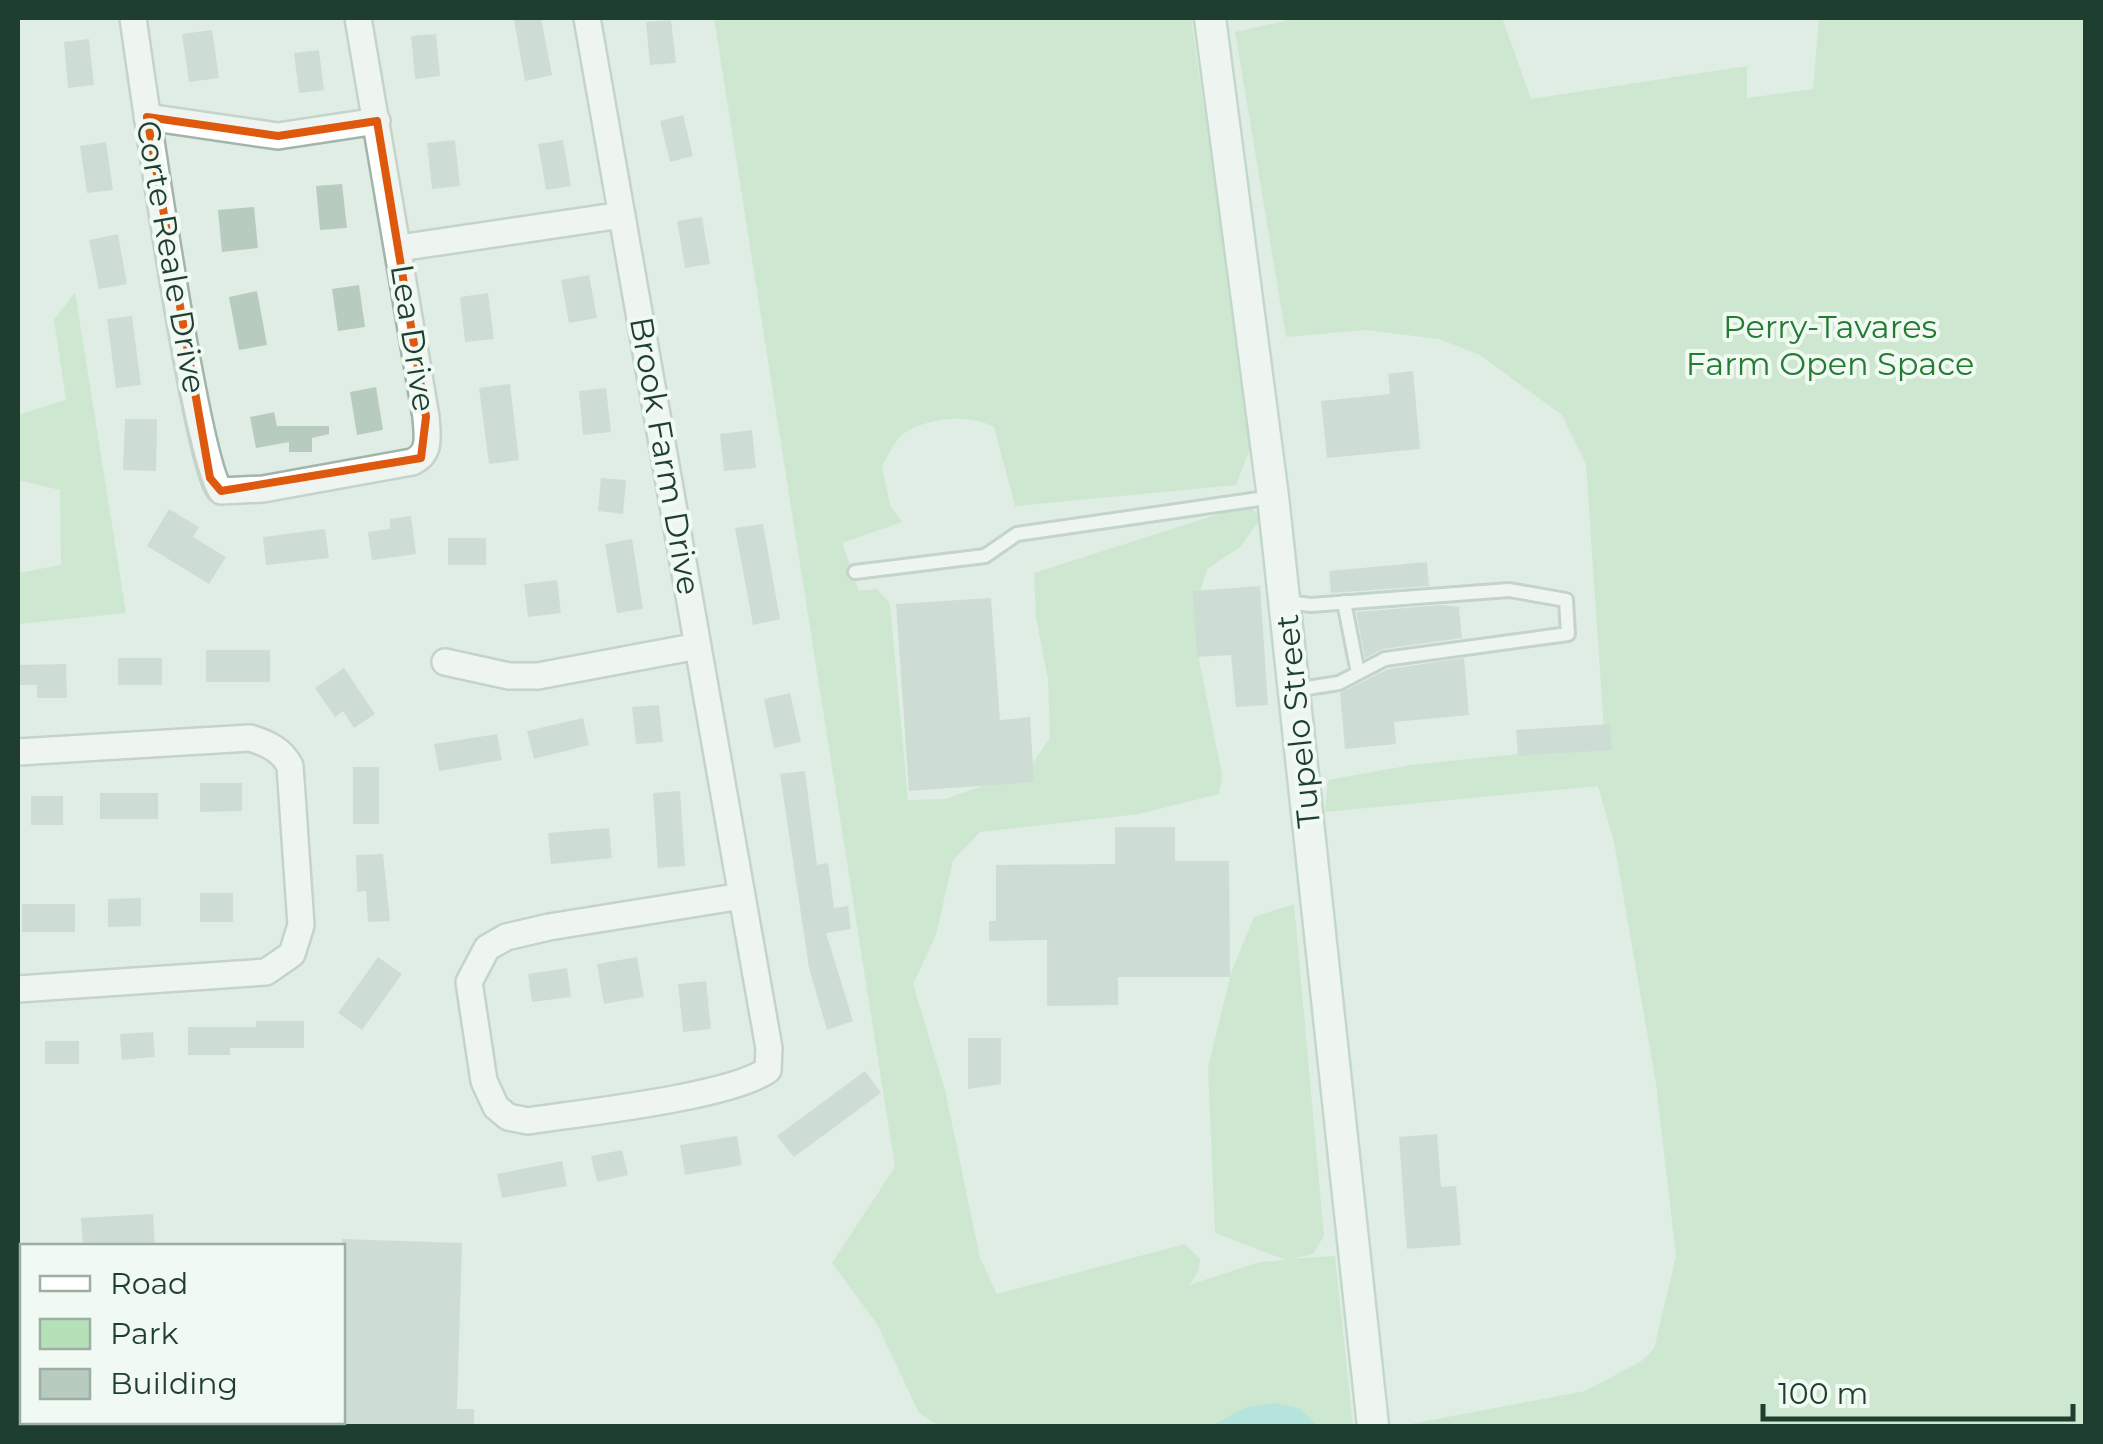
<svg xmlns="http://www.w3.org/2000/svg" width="2103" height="1444" font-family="Montserrat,sans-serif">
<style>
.green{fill:#b6e1b8}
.water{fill:#81d9d3}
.building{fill:#b8cbbf}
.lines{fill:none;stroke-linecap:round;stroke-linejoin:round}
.lane-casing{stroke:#a2b5aa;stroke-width:18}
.street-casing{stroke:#a2b5aa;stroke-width:30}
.secondary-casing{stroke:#a0bdac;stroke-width:35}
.lane{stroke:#fff;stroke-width:12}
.street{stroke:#fff;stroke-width:25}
.secondary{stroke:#fff;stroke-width:30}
.marked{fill:none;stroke:#de580e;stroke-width:8;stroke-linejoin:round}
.labels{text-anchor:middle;stroke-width:8;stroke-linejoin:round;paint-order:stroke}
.street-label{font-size:32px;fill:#1e3f2f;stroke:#f1f9f3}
.park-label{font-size:32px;fill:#247b32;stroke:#f1f9f3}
</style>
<rect width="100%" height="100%" fill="#e0ede4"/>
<path class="green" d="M 714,18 L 1191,18 L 1252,444 L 1236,485 L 1015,506 L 994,427 C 969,414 931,417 906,432 C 896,437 889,455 882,466 L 890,506 L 902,522 L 842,543 L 859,591 L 877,589 L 890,604 L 908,800 L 945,799 L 1028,770 L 1050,738 L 1048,679 L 1036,618 L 1034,573 L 1247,505 L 1262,517 L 1240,547 L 1207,569 L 1195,609 L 1197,649 L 1222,775 L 1219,794 L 1139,814 L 980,832 L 953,860 L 936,935 L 913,984 L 945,1090 L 980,1258 L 997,1294 L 1185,1244 L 1200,1259 L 1198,1272 L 1189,1285 L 1260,1262 L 1286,1260 L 1215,1233 L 1208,1068 L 1231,973 L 1254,917 L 1294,904 L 1324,1236 L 1313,1254 L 1291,1259 L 1335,1256 L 1353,1426 L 939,1426 L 919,1413 L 877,1324 L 832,1263 L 895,1167 Z
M 1298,18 L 1502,18 L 1531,99 L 1747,66 L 1747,98 L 1813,89 L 1819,18 L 2085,18 L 2085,1426 L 1400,1426 L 1585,1391 L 1640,1362 L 1654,1349 L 1676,1256 L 1656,1084 L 1614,842 L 1598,786 L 1325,812 L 1328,780 L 1411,765 L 1605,745 L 1586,464 L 1562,415 L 1480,355 L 1439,339 L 1366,330 L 1286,337 L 1235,32 Z
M 75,292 L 126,613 L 18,624 L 18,573 L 61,565 L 60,490 L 18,480 L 18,415 L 66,400 L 54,320 Z"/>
<path class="water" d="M 1274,1403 L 1299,1408 L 1318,1426 L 1211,1426 L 1247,1407 Z"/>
<path class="building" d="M 526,18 L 541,18 L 552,75 L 525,81 L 514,20 Z
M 671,20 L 676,63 L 650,65 L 646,22 Z
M 212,30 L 219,78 L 189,82 L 182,34 Z
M 436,34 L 440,76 L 415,79 L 411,36 Z
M 89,39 L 94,85 L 68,88 L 64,42 Z
M 319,50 L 324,90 L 299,93 L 294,53 Z
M 683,115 L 693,156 L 670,162 L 660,121 Z
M 455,140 L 460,186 L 432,189 L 427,143 Z
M 563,140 L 571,186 L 546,190 L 538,144 Z
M 106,142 L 113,190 L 87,193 L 80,146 Z
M 342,184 L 347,228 L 320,230 L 316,186 Z
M 254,207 L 258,248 L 222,252 L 218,210 Z
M 702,217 L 710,264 L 685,268 L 677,221 Z
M 118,234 L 127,284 L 99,289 L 89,240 Z
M 589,275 L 597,318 L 569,323 L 561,280 Z
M 359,285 L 365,327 L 338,331 L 332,289 Z
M 257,291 L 267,345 L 239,350 L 229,297 Z
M 488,293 L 494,339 L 465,342 L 460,297 Z
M 132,316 L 141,385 L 116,388 L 107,319 Z
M 1413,371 L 1420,449 L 1327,458 L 1321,401 L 1390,394 L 1388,374 Z
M 510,384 L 519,460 L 489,464 L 479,388 Z
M 376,387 L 383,430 L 357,435 L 350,392 Z
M 606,388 L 611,432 L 583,435 L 579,391 Z
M 274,412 L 277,426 L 329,426 L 329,434 L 312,438 L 312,452 L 289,452 L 289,442 L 256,448 L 250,417 Z
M 125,419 L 157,419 L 156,471 L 123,470 Z
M 752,430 L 756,468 L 724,471 L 720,434 Z
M 601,478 L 626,480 L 623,514 L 598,511 Z
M 169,509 L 199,527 L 193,537 L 226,557 L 209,584 L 147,546 Z
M 411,516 L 416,554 L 372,560 L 368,532 L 390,529 L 390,519 Z
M 763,524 L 780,619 L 753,625 L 735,528 Z
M 325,529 L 329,558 L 266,565 L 263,537 Z
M 448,538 L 486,538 L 486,565 L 448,565 Z
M 632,539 L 643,609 L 617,613 L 605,544 Z
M 1427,562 L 1429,586 L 1331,593 L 1329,571 Z
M 557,580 L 561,613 L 528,617 L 524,584 Z
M 1260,586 L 1268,705 L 1236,707 L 1231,655 L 1197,657 L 1193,591 Z
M 991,598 L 1000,720 L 1030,717 L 1034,782 L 909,791 L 896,604 Z
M 1443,605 L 1459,607 L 1462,638 L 1383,649 L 1365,658 L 1356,612 Z
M 206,650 L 270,650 L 270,682 L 206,682 Z
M 118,658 L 162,658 L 162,685 L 118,685 Z
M 1464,658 L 1469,715 L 1394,722 L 1396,744 L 1345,749 L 1340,693 L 1388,669 Z
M 66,664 L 67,698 L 37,698 L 37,685 L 18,685 L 18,665 Z
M 344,668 L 375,714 L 354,728 L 343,711 L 335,717 L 315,688 Z
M 790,693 L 801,742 L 774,748 L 764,699 Z
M 659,705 L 663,742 L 636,744 L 632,707 Z
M 583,718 L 589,745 L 534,759 L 527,731 Z
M 1610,724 L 1612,750 L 1518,756 L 1516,730 Z
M 497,734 L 502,760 L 439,771 L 434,744 Z
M 353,767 L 379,767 L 379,824 L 353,824 Z
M 805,771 L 817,865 L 828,863 L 834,908 L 848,906 L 851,929 L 826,933 L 853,1021 L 827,1030 L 809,968 L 780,774 Z
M 200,783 L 242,783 L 242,811 L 200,812 Z
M 680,791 L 685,866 L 658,868 L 653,793 Z
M 100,793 L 158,793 L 158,819 L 100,819 Z
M 31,796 L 63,796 L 63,825 L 31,825 Z
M 1115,827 L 1175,827 L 1175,861 L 1229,861 L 1230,977 L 1118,977 L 1118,1005 L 1047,1006 L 1047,940 L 989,941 L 989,921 L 996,921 L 996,865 L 1115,864 Z
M 609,828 L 612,858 L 551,864 L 548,833 Z
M 383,854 L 390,921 L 368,922 L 366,891 L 357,892 L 356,855 Z
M 200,893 L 233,893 L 233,922 L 200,922 Z
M 141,898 L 141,926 L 108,927 L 108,899 Z
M 22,904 L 75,904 L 75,932 L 22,932 Z
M 378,957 L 402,974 L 362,1030 L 338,1013 Z
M 637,957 L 644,997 L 604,1004 L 597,964 Z
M 567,968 L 571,997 L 532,1002 L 528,974 Z
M 706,981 L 711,1029 L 683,1032 L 678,984 Z
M 256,1021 L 304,1021 L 304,1048 L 230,1048 L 230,1055 L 188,1055 L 188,1027 L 256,1027 Z
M 153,1032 L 155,1057 L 122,1060 L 120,1034 Z
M 968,1038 L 1001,1038 L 1001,1084 L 968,1089 Z
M 45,1041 L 79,1041 L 79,1064 L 45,1064 Z
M 865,1071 L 881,1093 L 794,1157 L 777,1136 Z
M 1437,1134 L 1441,1187 L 1456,1186 L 1461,1245 L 1407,1249 L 1399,1137 Z
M 737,1136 L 742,1165 L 685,1175 L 680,1145 Z
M 622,1150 L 628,1175 L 597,1182 L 591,1156 Z
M 562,1161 L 567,1186 L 502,1198 L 497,1174 Z
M 153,1214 L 155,1246 L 83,1246 L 81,1218 Z
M 342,1239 L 462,1243 L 457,1409 L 474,1409 L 474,1426 L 342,1426 Z"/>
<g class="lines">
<defs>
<path id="lane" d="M 855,572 L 985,556 L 1017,534 L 1273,497
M 1286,602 L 1311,605 L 1509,590 L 1566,600 L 1568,634 L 1385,659 L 1339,683 L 1294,690
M 1344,602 L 1358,673"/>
<path id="street" d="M 133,18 C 141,74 198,477 221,491 L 263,489 L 412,462 C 432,453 427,435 426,417 L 358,18
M 587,18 L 742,896
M 147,117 L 278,136 L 377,121
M 399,248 L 622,215
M 445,662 L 509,676 L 538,676 L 698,646
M 18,752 L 250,738 C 267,743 282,750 290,766 L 301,925 L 292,954 L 266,972 L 18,989
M 742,896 L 769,1048 L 768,1070 C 730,1097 581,1113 528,1121 L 508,1117 L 496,1107 L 484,1081 L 469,982 L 487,948 L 506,937 L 549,927 Z
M 18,1326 L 22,1405"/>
<path id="secondary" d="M 1210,18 L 1273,497 L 1373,1426"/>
</defs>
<use href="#lane" class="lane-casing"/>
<use href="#street" class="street-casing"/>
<use href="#secondary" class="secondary-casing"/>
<use href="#lane" class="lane"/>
<use href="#street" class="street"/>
<use href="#secondary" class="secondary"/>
</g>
<path d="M0 0H2103V1444H0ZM 147,117 L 278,136 L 377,121 L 426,417 L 421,458 L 221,491 L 210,478 Z" fill="#e0ede4" fill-opacity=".55" fill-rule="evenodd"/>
<path class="marked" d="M 147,117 L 278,136 L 377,121 L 426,417 L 421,458 L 221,491 L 210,478 Z"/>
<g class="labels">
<g class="street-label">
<text transform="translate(171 257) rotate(80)" y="11">Corte Reale Drive</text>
<text transform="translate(413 338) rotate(81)" y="11">Lea Drive</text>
<text transform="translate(665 456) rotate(80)" y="11">Brook Farm Drive</text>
<text transform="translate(1298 721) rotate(-96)" y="11">Tupelo Street</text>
</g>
<g class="park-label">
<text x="1830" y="338">Perry-Tavares<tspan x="1830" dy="37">Farm Open Space</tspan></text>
</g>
</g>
<rect width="2103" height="1444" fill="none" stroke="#1e3f2f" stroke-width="40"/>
<rect x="20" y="1244" width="325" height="180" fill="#f1f9f3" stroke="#9dafa5" stroke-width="2.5"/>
<rect x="40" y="1276" width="50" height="15" fill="#ffffff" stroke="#9dafa5" stroke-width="2.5"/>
<text x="110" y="1294" font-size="30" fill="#1e3f2f">Road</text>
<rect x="40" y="1319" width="50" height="30" fill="#b6e1b8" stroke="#9dafa5" stroke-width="2.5"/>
<text x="110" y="1344" font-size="30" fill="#1e3f2f">Park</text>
<rect x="40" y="1369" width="50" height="30" fill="#b8cbbf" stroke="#9dafa5" stroke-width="2.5"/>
<text x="110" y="1394" font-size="30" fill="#1e3f2f">Building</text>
<path d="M1763 1404v15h310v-15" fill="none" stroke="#1e3f2f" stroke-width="5"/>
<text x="1778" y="1404" font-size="30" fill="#1e3f2f" stroke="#f1f9f3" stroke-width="8" paint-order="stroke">100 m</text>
</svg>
